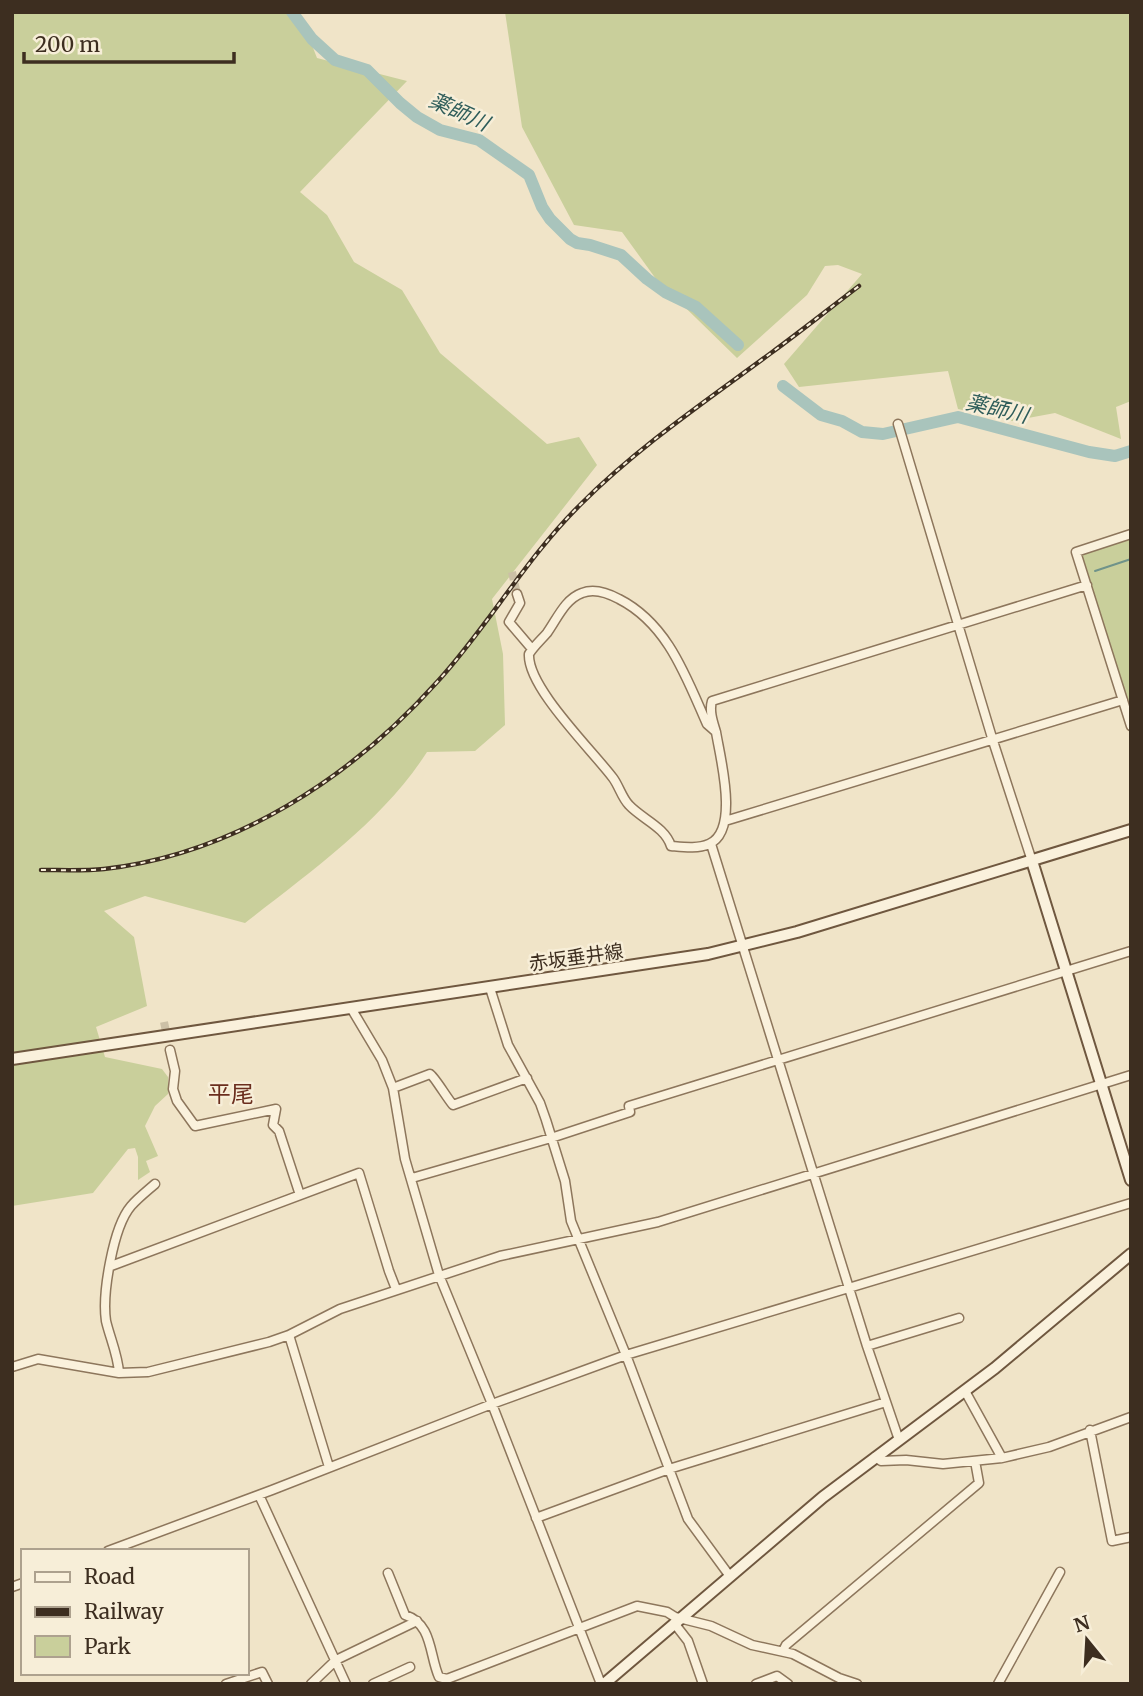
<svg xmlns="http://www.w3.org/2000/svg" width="1143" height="1696" font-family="Merriweather,'Noto Sans JP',serif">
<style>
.green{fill:#c9cf9b}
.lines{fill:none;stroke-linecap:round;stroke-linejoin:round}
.stream{stroke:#6f938a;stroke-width:2}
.river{stroke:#a9c4bc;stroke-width:12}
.street-tunnel{stroke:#ccc0a6;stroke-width:8;stroke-dasharray:8 4;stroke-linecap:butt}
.street-casing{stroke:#8d765c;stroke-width:11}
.secondary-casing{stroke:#6f573f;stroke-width:14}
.street{stroke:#faf1dc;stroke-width:8}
.secondary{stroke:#faf1dc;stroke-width:10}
.rail-casing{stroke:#3d2e20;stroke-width:4.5}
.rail{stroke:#f7eed8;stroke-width:2;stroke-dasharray:5;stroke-linecap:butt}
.labels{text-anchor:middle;stroke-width:5;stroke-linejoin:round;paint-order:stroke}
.street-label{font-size:19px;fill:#3d2e20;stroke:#f7eed8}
.water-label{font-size:21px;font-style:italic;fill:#2f5d5a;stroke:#f7eed8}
.quarter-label{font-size:23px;fill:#6b2e1e;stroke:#f7eed8}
</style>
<rect width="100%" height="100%" fill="#f0e4c8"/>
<path class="green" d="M 12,12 L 299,12 L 317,58 L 407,81 L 300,192 L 327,215 L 354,262 L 402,290 L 440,353 L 547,444 L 579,437 L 597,465 L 492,599 L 503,654 L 505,725 L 475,751 L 427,752 C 382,822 310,872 245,923 L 145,896 L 104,911 L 134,937 L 147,1006 L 96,1027 L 105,1057 L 162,1069 L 168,1077 L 168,1094 L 155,1106 L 145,1126 L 158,1156 L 146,1161 L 150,1172 L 138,1180 L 138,1157 L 135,1148 L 128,1149 L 93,1193 L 12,1206 Z
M 505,12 L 1131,12 L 1131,401 L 1116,407 L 1121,439 L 1055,413 L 1012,421 L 958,409 L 948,371 L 799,387 L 784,364 L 862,274 L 838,265 L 825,266 L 807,295 L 737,358 L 656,279 L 622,232 L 574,225 L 522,127 Z
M 1131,538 L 1131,712 L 1080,554 Z"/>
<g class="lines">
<path class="stream" d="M 1095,571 L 1131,559"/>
<path class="river" d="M 292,12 L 312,39 L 335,60 L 367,70 L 400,103 L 417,117 L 440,130 L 479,140 L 529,175 L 542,207 L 550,219 L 570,239 L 577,243 L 590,245 L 621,255 L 647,279 L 665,292 L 696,307 L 738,345
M 783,386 L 821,415 L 842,421 L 862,432 L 883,434 L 958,417 L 1089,452 L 1115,456 L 1131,451"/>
<path class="street-tunnel" d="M 512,572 L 517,594
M 164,1022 L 170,1050"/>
<defs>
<path id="street" d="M 898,424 L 993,741 L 1032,861
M 1131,534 L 1076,552 L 1131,726
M 517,594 L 520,603 L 509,622 L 532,649
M 715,731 L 707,724 C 686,677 668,624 619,599 C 608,593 594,588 582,593 C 565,599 557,619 547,633 C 541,640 534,646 529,654 C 527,687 592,750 613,778 C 619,786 622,798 629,805 C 642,819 665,827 671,846 C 683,847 698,849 709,844 C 740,831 720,757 716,732 C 713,722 709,711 712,701 L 1087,585
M 725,821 L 1123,700
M 711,844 L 867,1346 L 899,1440
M 490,988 L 508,1045 L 540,1103 L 546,1120 L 565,1181 L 571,1221 L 626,1355 L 688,1519 L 729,1575
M 351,1008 L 382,1060 L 393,1088 L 405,1159 L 439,1275 L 492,1404 L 601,1684
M 170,1050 L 175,1071 L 173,1089 L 177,1101 L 195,1126 L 276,1109 L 273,1125 L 279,1131 L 300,1195
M 393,1088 L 430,1074 C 434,1076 447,1098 453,1105 L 527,1078
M 412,1178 L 551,1138 L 630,1112 L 629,1106 L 1131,951
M 111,1266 L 359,1173 L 389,1271 L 396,1289
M 289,1335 L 329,1467
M 867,1346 L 959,1318
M 12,1367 L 38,1359 L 119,1373 L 148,1372 L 269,1342 L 289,1335 L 340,1309 L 500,1256 L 658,1222 L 1131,1075
M 119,1373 C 118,1355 110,1338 106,1321 C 102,1294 113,1227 131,1206 C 138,1198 147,1191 155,1184
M 965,1391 L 1002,1458
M 1090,1430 L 1112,1541 L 1131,1537
M 875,1457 L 881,1461 L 906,1460 L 943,1464 L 1002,1458 L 1049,1447 L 1131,1417
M 259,1495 L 346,1684
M 536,1518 L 669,1469 L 886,1402
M 108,1551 L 272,1490 L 492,1404 L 626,1355 L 1131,1203
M 388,1573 L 405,1615 C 433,1624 429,1655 439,1677 L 447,1679 L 637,1606 L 667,1612 L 675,1617 L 711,1626 L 752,1645 L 793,1654 L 839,1678 L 857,1684
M 12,1587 L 23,1583
M 674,1623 L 688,1641 L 703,1684
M 783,1651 L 786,1645 L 979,1483 L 975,1461
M 226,1684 L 262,1672 L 268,1684
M 311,1684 L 336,1660 L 417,1621
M 373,1684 L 410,1667
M 756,1684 L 777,1676 L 788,1684
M 998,1684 L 1060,1572"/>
<path id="secondary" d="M 1032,861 L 1131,1180
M 12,1059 L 708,954 L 797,932 L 1131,830
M 604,1684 L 823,1497 L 995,1368 L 1131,1254"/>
</defs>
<use href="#street" class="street-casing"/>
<use href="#secondary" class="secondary-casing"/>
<use href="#street" class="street"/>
<use href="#secondary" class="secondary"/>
<defs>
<path id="rail" d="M 41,870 C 62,870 84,871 104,869 C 235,854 352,777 438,681 C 489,625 526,558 581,504 C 638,447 706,401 771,353 C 801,331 830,308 859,286"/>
</defs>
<use href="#rail" class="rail-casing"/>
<use href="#rail" class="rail"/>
</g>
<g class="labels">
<g class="street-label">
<text transform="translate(576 957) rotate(-8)" y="7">赤坂垂井線</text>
</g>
<g class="water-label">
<text transform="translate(459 112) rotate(24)" y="7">薬師川</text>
<text transform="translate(997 409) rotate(13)" y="7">薬師川</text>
</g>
<g class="quarter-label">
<text x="231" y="1102">平尾</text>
</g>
</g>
<rect width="1143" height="1696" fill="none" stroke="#3d2e20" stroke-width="28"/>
<rect x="21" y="1549" width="228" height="126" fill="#f7eed8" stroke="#ada18e" stroke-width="2"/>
<rect x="35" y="1572" width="35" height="10" fill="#faf1dc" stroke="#ada18e" stroke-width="2"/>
<text x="84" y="1584" font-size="21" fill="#3d2e20">Road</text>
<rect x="35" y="1607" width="35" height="10" fill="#3d2e20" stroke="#ada18e" stroke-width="2"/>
<text x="84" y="1619" font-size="21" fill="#3d2e20">Railway</text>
<rect x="35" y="1636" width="35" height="21" fill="#c9cf9b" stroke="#ada18e" stroke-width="2"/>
<text x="84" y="1654" font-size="21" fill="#3d2e20">Park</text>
<g transform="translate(1087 1640) rotate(342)" stroke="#f7eed8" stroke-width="5" paint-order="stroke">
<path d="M0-5L12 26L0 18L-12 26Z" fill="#3d2e20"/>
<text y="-10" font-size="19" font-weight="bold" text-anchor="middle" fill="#3d2e20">N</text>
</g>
<path d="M24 52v10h210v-10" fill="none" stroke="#3d2e20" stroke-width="3.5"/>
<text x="35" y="52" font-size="21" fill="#3d2e20" stroke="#f7eed8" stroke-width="5" paint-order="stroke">200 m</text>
</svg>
